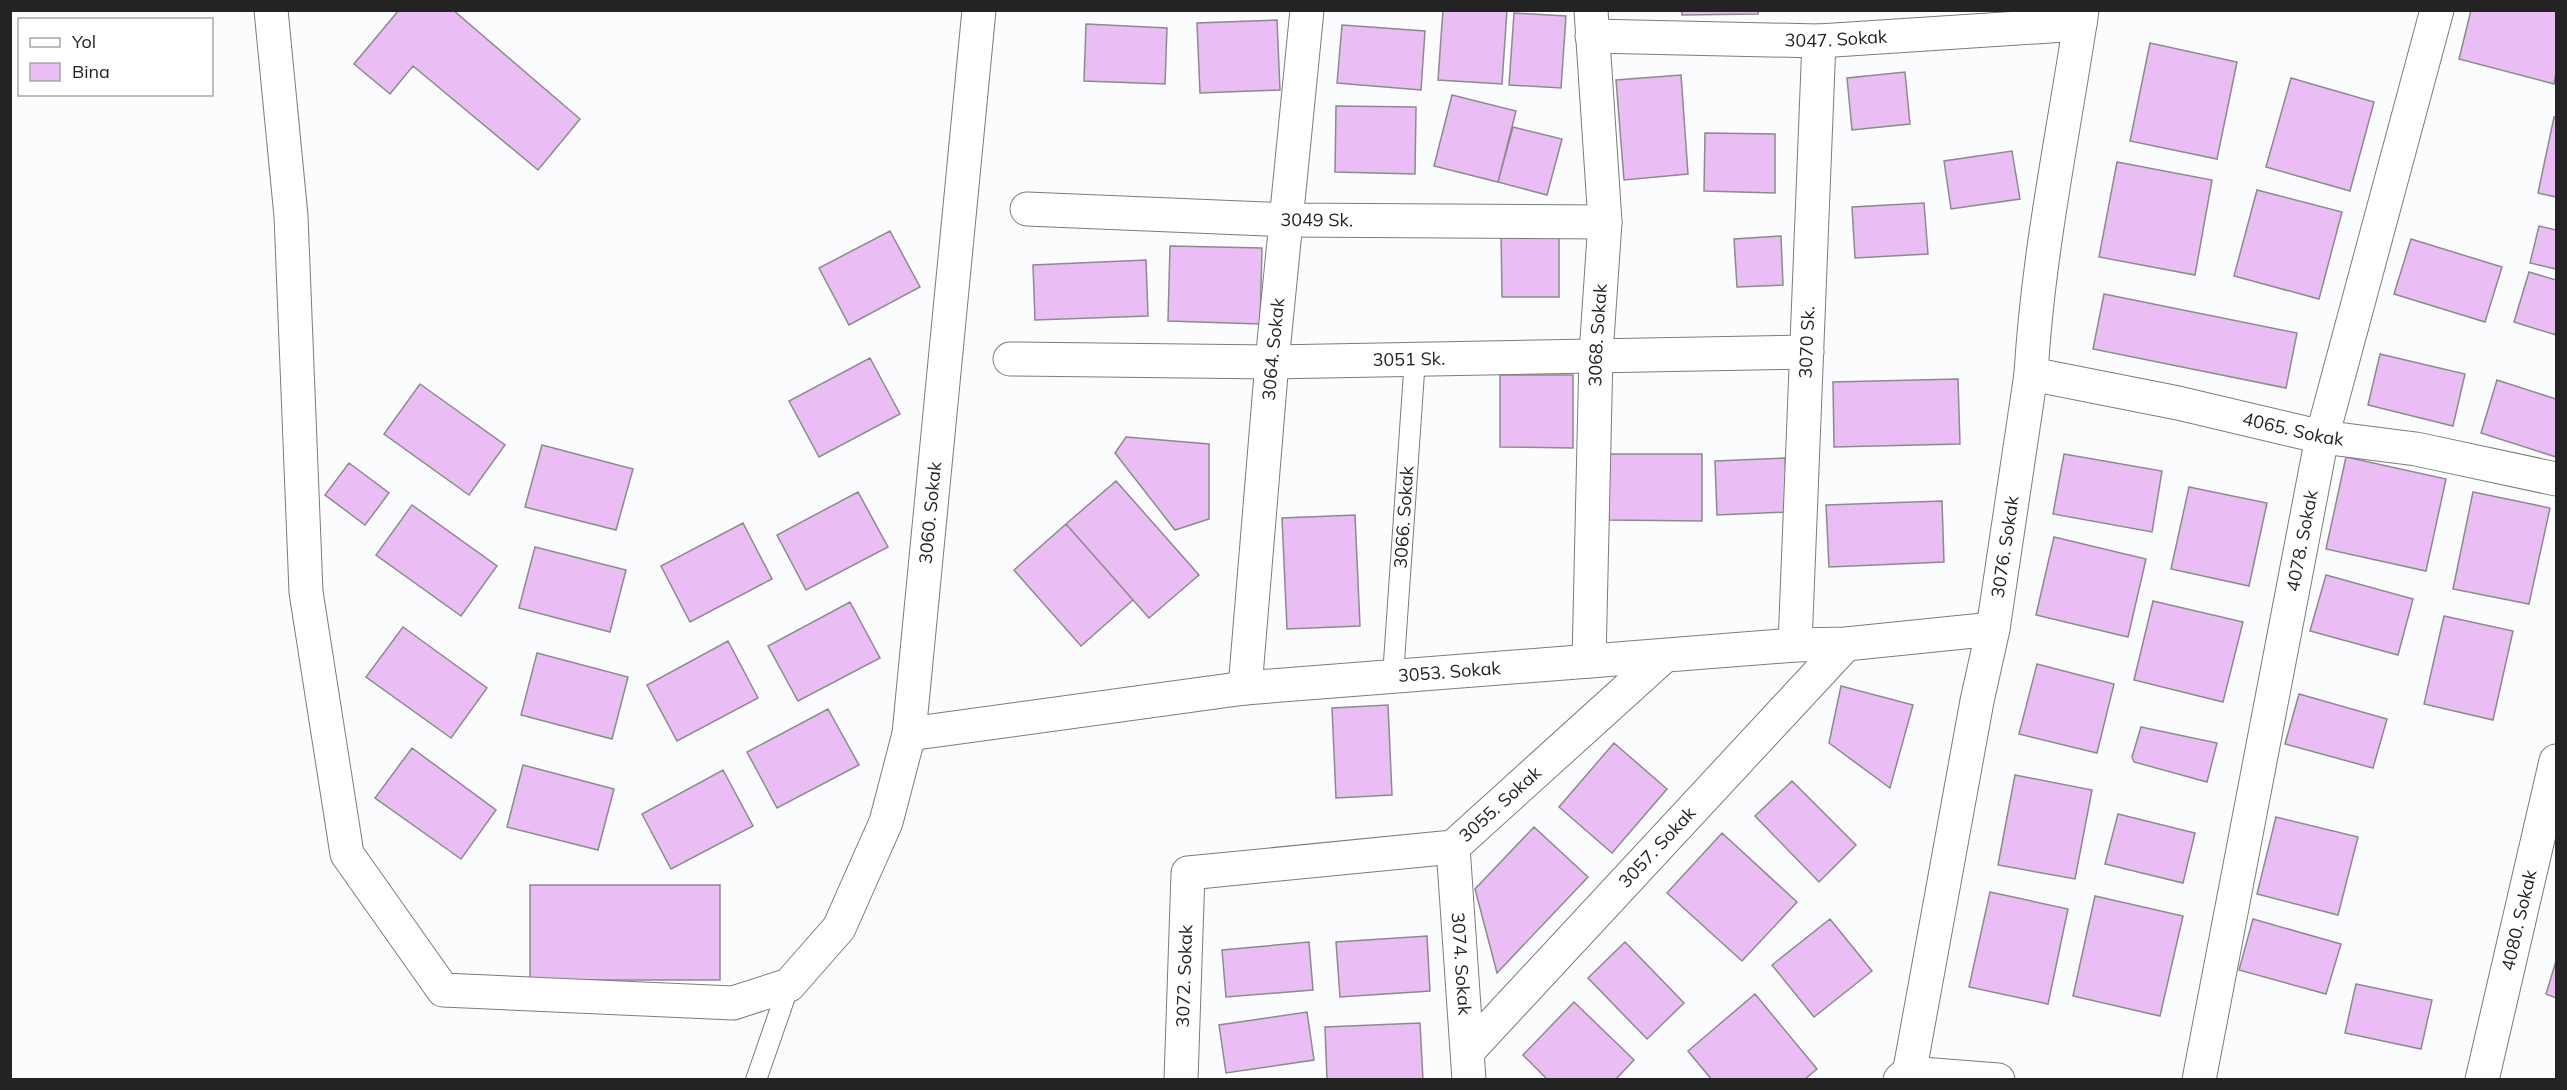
<svg xmlns="http://www.w3.org/2000/svg" width="2567" height="1090" font-family="Mulish,sans-serif">
<style>
.building{fill:#eabef5;stroke:#8c8b8c;stroke-width:1.5}
.lines{fill:none;stroke-linecap:round;stroke-linejoin:round}
.service-casing{stroke:#7b7c7d;stroke-width:22}
.minor-casing{stroke:#7b7c7d;stroke-width:35}
.service{stroke:#fff;stroke-width:20}
.minor{stroke:#fff;stroke-width:33}
.labels{text-anchor:middle;stroke-width:4.5;stroke-linejoin:round;paint-order:stroke}
.street-label{font-size:18px;fill:#232324;stroke:#fff}
</style>
<rect width="100%" height="100%" fill="#fbfcfd"/>
<path class="building" d="M 399,10 L 453,10 L 580,119 L 538,170 L 413,66 L 390,94 L 354,64 Z
M 1443,10 L 1507,10 L 1502,84 L 1438,80 Z
M 1682,10 L 1758,10 L 1758,14 L 1682,15 Z
M 2471,10 L 2556,10 L 2556,72 L 2554,84 L 2459,59 Z
M 1514,13 L 1566,16 L 1561,88 L 1509,85 Z
M 1277,20 L 1280,90 L 1200,93 L 1197,23 Z
M 1086,24 L 1167,28 L 1165,84 L 1084,81 Z
M 1342,25 L 1425,31 L 1421,90 L 1337,83 Z
M 2150,43 L 2237,62 L 2217,159 L 2130,141 Z
M 1905,72 L 1910,124 L 1852,130 L 1847,78 Z
M 1681,75 L 1688,174 L 1624,180 L 1616,80 Z
M 2291,78 L 2374,102 L 2350,191 L 2266,167 Z
M 1452,95 L 1516,111 L 1498,182 L 1434,166 Z
M 1336,106 L 1416,107 L 1415,174 L 1335,172 Z
M 2554,117 L 2556,118 L 2556,197 L 2538,193 Z
M 1513,127 L 1562,139 L 1547,195 L 1498,182 Z
M 1705,133 L 1775,134 L 1775,193 L 1704,191 Z
M 2012,151 L 2020,199 L 1951,209 L 1944,161 Z
M 2117,162 L 2212,180 L 2195,275 L 2099,257 Z
M 2257,190 L 2342,212 L 2319,299 L 2234,276 Z
M 1924,203 L 1928,254 L 1855,258 L 1852,207 Z
M 2539,226 L 2556,230 L 2556,269 L 2530,263 Z
M 890,231 L 920,287 L 849,325 L 819,268 Z
M 1501,232 L 1559,232 L 1559,297 L 1502,297 Z
M 1781,236 L 1783,285 L 1737,287 L 1734,239 Z
M 2411,239 L 2502,267 L 2485,322 L 2394,294 Z
M 1170,246 L 1262,248 L 1260,324 L 1168,321 Z
M 1146,260 L 1148,316 L 1035,320 L 1033,265 Z
M 2529,272 L 2556,280 L 2556,335 L 2514,322 Z
M 2104,294 L 2297,333 L 2286,388 L 2093,349 Z
M 2380,354 L 2465,374 L 2453,426 L 2368,405 Z
M 870,358 L 900,414 L 819,457 L 789,401 Z
M 1500,375 L 1573,375 L 1573,448 L 1500,447 Z
M 1958,379 L 1960,444 L 1834,447 L 1833,382 Z
M 2497,380 L 2556,399 L 2556,457 L 2481,433 Z
M 420,384 L 505,445 L 469,495 L 384,434 Z
M 1126,437 L 1209,444 L 1209,519 L 1175,530 L 1115,453 Z
M 542,445 L 633,469 L 616,530 L 525,507 Z
M 1609,454 L 1702,454 L 1702,521 L 1609,520 Z
M 2064,454 L 2162,471 L 2152,532 L 2053,514 Z
M 2346,457 L 2446,479 L 2426,571 L 2326,549 Z
M 1785,458 L 1788,512 L 1717,515 L 1715,461 Z
M 349,463 L 389,493 L 365,525 L 325,495 Z
M 1116,481 L 1199,575 L 1149,618 L 1066,524 Z
M 2189,487 L 2267,503 L 2249,586 L 2171,569 Z
M 858,492 L 888,547 L 806,590 L 777,535 Z
M 2473,492 L 2550,508 L 2529,604 L 2453,589 Z
M 1942,501 L 1944,562 L 1829,567 L 1826,505 Z
M 412,505 L 497,566 L 461,616 L 376,555 Z
M 1355,515 L 1360,626 L 1287,629 L 1282,518 Z
M 743,523 L 772,579 L 690,622 L 661,566 Z
M 1066,524 L 1133,600 L 1081,646 L 1014,570 Z
M 2054,537 L 2146,559 L 2128,637 L 2036,615 Z
M 535,547 L 626,570 L 610,632 L 519,608 Z
M 2326,575 L 2413,599 L 2398,655 L 2310,631 Z
M 2153,601 L 2243,622 L 2223,702 L 2134,680 Z
M 850,602 L 880,658 L 798,701 L 768,646 Z
M 2444,616 L 2513,631 L 2493,720 L 2424,704 Z
M 403,627 L 487,688 L 451,738 L 366,677 Z
M 728,641 L 758,698 L 677,741 L 647,685 Z
M 537,653 L 628,677 L 612,739 L 521,715 Z
M 2037,664 L 2114,684 L 2097,753 L 2019,734 Z
M 1841,686 L 1913,705 L 1890,788 L 1829,743 Z
M 2299,694 L 2387,719 L 2373,768 L 2285,744 Z
M 1388,705 L 1392,795 L 1336,798 L 1332,708 Z
M 828,709 L 859,765 L 777,808 L 747,752 Z
M 2141,727 L 2217,743 L 2207,782 L 2134,762 L 2132,757 Z
M 1614,743 L 1667,789 L 1612,853 L 1559,807 Z
M 412,748 L 496,810 L 461,859 L 375,798 Z
M 523,765 L 614,789 L 598,850 L 507,827 Z
M 723,770 L 753,826 L 671,869 L 642,814 Z
M 2015,775 L 2092,790 L 2075,879 L 1998,865 Z
M 1792,781 L 1856,845 L 1819,882 L 1755,816 Z
M 2118,814 L 2195,833 L 2183,883 L 2105,864 Z
M 2276,817 L 2358,837 L 2338,915 L 2257,894 Z
M 1534,827 L 1588,877 L 1497,973 L 1475,889 Z
M 1722,833 L 1797,902 L 1742,961 L 1667,893 Z
M 530,885 L 720,885 L 720,980 L 530,980 Z
M 1990,892 L 2068,909 L 2048,1004 L 1969,987 Z
M 2095,896 L 2183,916 L 2160,1016 L 2073,996 Z
M 1830,919 L 1872,971 L 1814,1017 L 1772,965 Z
M 2253,919 L 2341,944 L 2326,994 L 2239,970 Z
M 1427,936 L 1430,991 L 1340,997 L 1336,942 Z
M 1309,942 L 1313,990 L 1226,997 L 1222,950 Z
M 1625,942 L 1684,1003 L 1647,1039 L 1588,978 Z
M 2556,961 L 2556,998 L 2546,994 Z
M 2356,984 L 2432,1000 L 2421,1049 L 2345,1033 Z
M 1755,994 L 1817,1069 L 1804,1080 L 1712,1080 L 1688,1051 Z
M 1574,1002 L 1634,1060 L 1615,1080 L 1548,1080 L 1523,1055 Z
M 1307,1012 L 1314,1060 L 1226,1073 L 1219,1025 Z
M 1420,1023 L 1423,1080 L 1327,1080 L 1325,1027 Z"/>
<g class="lines">
<defs>
<g id="service">
<path id="s1" d="M 1393,676 L 1415,358"/>
<path d="M 756,1080 L 789,985"/>
</g>
<g id="minor">
<path id="s2" d="M 271,10 L 291,216 L 306,592 L 347,854 L 443,990 L 733,1003 L 789,985 L 839,928 L 886,822 L 909,734 L 979,10"/>
<path id="s3" d="M 1592,36 L 1819,41 L 2080,24"/>
<path id="s4" d="M 1027,209 L 1288,220 L 1605,222"/>
<path id="s5" d="M 1010,359 L 1272,362 L 1807,352"/>
<path id="s6" d="M 2031,374 L 2178,403 L 2322,437 L 2416,449 L 2556,479"/>
<path id="s7" d="M 1795,645 L 1819,41"/>
<path id="s8" d="M 1589,661 L 1596,354 L 1605,222 L 1591,10"/>
<path id="s9" d="M 1245,688 L 1272,362 L 1307,10"/>
<path id="s10" d="M 909,734 L 1245,688 L 1795,645 L 1846,644 L 1993,629"/>
<path id="s11" d="M 1453,847 L 1469,1080"/>
<path id="s12" d="M 1468,1051 L 1846,644"/>
<path id="s13" d="M 1181,1080 L 1188,873 L 1453,847 L 1664,656"/>
<path d="M 1900,1080 L 1908,1073 L 1998,1080"/>
<path id="s14" d="M 1908,1080 L 1977,701 L 1993,629 L 2031,374 C 2038,252 2064,131 2082,10"/>
<path id="s15" d="M 2199,1080 L 2322,437 L 2437,10"/>
<path id="s16" d="M 2482,1080 L 2556,761"/>
</g>
</defs>
<use href="#service" class="service-casing"/>
<use href="#minor" class="minor-casing"/>
<use href="#service" class="service"/>
<use href="#minor" class="minor"/>
</g>
<g class="labels">
<g class="street-label">
<text dy="6" stroke="none"><textPath href="#s3" startOffset="244">3047. Sokak</textPath></text>
<text dy="6" stroke="none"><textPath href="#s4" startOffset="290">3049 Sk.</textPath></text>
<text dy="6" stroke="none"><textPath href="#s8" startOffset="326">3068. Sokak</textPath></text>
<text dy="6" stroke="none"><textPath href="#s7" startOffset="303">3070 Sk.</textPath></text>
<text dy="6" stroke="none"><textPath href="#s9" startOffset="340">3064. Sokak</textPath></text>
<text dy="6" stroke="none"><textPath href="#s5" startOffset="399">3051 Sk.</textPath></text>
<text dy="6" stroke="none"><textPath href="#s6" startOffset="268">4065. Sokak</textPath></text>
<text dy="6" stroke="none"><textPath href="#s2" startOffset="1869">3060. Sokak</textPath></text>
<text dy="6" stroke="none"><textPath href="#s1" startOffset="159">3066. Sokak</textPath></text>
<text dy="6" stroke="none"><textPath href="#s15" startOffset="549">4078. Sokak</textPath></text>
<text dy="6" stroke="none"><textPath href="#s14" startOffset="542">3076. Sokak</textPath></text>
<text dy="6" stroke="none"><textPath href="#s10" startOffset="544">3053. Sokak</textPath></text>
<text dy="6" stroke="none"><textPath href="#s13" startOffset="537">3055. Sokak</textPath></text>
<text dy="6" stroke="none"><textPath href="#s12" startOffset="278">3057. Sokak</textPath></text>
<text dy="6" stroke="none"><textPath href="#s16" startOffset="164">4080. Sokak</textPath></text>
<text dy="6" stroke="none"><textPath href="#s11" startOffset="117">3074. Sokak</textPath></text>
<text dy="6" stroke="none"><textPath href="#s13" startOffset="104">3072. Sokak</textPath></text>
</g>
</g>
<rect width="2567" height="1090" fill="none" stroke="#232324" stroke-width="24"/>
<rect x="18" y="18" width="195" height="78" fill="#ffffff" stroke="#a7a7a7" stroke-width="1.5"/>
<rect x="30" y="38" width="30" height="9" fill="#ffffff" stroke="#a7a7a7" stroke-width="1.5"/>
<text x="72" y="48" font-size="18" fill="#232324">Yol</text>
<rect x="30" y="63" width="30" height="18" fill="#eabef5" stroke="#a7a7a7" stroke-width="1.5"/>
<text x="72" y="78" font-size="18" fill="#232324">Bina</text>
</svg>
